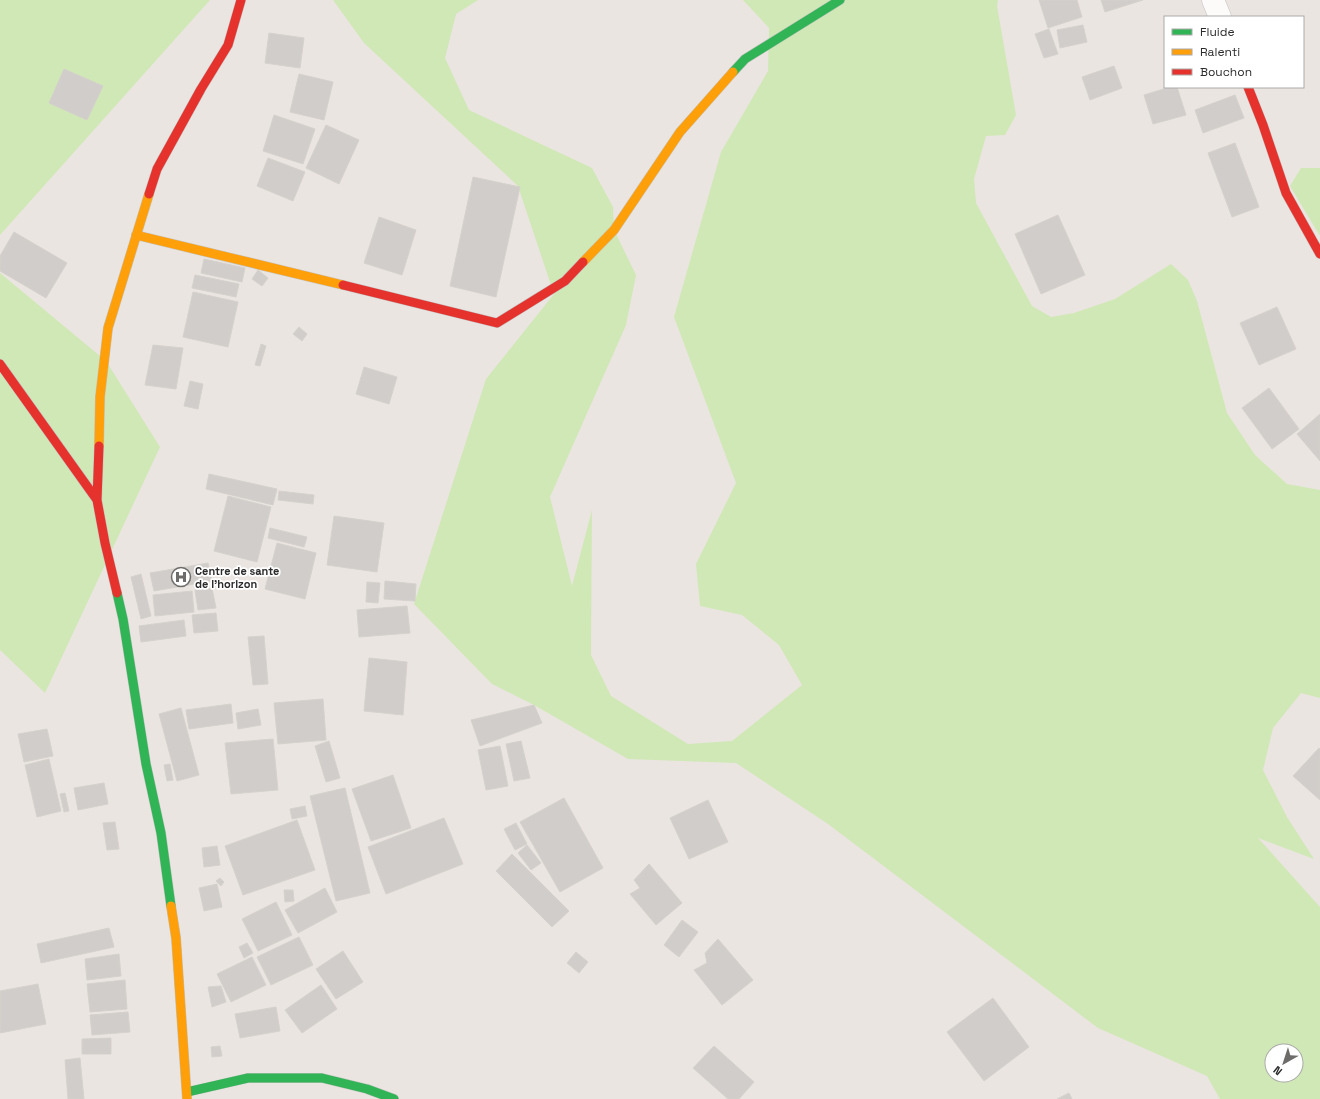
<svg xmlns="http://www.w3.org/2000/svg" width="1320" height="1099" font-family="'Space Grotesk',sans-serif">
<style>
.green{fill:#d0e8b6;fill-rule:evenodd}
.building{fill:#d0cdca;stroke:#d5d1cc}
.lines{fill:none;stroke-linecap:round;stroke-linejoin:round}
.street-casing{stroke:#c3c2c2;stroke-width:23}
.fast-casing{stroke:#c3c2c2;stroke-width:10}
.slow-casing{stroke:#c3c2c2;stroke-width:10}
.jam-casing{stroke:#c3c2c2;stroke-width:10}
.street{stroke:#fcfbfa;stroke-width:22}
.fast{stroke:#30b455;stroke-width:9}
.slow{stroke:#ff9f0a;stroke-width:9}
.jam{stroke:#e5322d;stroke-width:9}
.labels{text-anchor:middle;stroke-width:3.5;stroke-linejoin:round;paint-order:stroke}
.poi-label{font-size:11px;font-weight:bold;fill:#2b2b2b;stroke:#fff;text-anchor:start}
</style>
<rect width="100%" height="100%" fill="#eae5e0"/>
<path class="green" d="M 0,0 L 210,0 L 0,235 Z
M 333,0 L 478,0 L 456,14 L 445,58 L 469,110 L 592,168 L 613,207 L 614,230 L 636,275 L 626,325 L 550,497 L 572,586 L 592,510 L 591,655 L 611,696 L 688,744 L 732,741 L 802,685 L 779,645 L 742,615 L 700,606 L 696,564 L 736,483 L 674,317 L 721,152 L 768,71 L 769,28 L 743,0 L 998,0 L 997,6 L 1016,115 L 1005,135 L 986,136 L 974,179 L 976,203 L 1032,306 L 1051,317 L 1074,313 L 1115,299 L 1171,264 L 1188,280 L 1197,301 L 1227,413 L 1255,455 L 1287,484 L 1320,490 L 1320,698 L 1301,693 L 1273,728 L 1263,770 L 1287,817 L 1314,859 L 1258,838 L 1320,907 L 1320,1099 L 1220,1099 L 1207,1076 L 1098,1028 L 828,824 L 736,763 L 628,759 L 534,705 L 492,684 L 414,604 L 486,379 L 554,294 L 518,186 L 364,43 ZM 1272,1051 L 1296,1051 L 1296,1075 L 1272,1075 Z
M 1301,168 L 1320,168 L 1320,236 L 1290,186 Z
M 0,273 L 106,361 L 160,447 L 45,693 L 0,650 Z"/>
<path class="building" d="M 1039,0 L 1077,0 L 1082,17 L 1048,28 Z
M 1101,0 L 1143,0 L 1105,12 Z
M 1083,25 L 1087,42 L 1060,48 L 1057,30 Z
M 1049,29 L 1058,54 L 1044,58 L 1035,34 Z
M 269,33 L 304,38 L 300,68 L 265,63 Z
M 1114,66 L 1122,88 L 1090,100 L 1082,77 Z
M 64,69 L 103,86 L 87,120 L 49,103 Z
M 299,74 L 333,82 L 324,120 L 290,112 Z
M 1170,87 L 1177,87 L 1186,115 L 1153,124 L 1144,95 Z
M 1235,95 L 1244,118 L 1203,133 L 1195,110 Z
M 274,115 L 315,129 L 303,164 L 263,151 Z
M 326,125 L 359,140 L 339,184 L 306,168 Z
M 1235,143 L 1259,207 L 1232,217 L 1208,153 Z
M 268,158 L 305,172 L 293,201 L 257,186 Z
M 473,177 L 520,187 L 496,297 L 450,286 Z
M 1058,215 L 1085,275 L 1041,294 L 1015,234 Z
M 379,217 L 416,230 L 402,275 L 364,263 Z
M 14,232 L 67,263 L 46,298 L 0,271 L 0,256 Z
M 204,259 L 245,268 L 242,282 L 201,273 Z
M 258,270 L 268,278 L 262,286 L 252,279 Z
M 195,275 L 239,284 L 236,297 L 192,288 Z
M 193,292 L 238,302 L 228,347 L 183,337 Z
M 1277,307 L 1296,349 L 1259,365 L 1240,323 Z
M 299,327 L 307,334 L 302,341 L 293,334 Z
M 261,344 L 266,346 L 260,366 L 255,365 Z
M 153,345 L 183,348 L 176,389 L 145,385 Z
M 364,367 L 397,377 L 389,404 L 356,394 Z
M 190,381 L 203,384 L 198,409 L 184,406 Z
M 1269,388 L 1299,429 L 1272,449 L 1242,408 Z
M 1320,414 L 1320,461 L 1297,434 Z
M 209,474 L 277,489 L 273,505 L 206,489 Z
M 279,491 L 314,495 L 313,504 L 278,500 Z
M 228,496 L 271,507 L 257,562 L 214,551 Z
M 334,516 L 384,523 L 377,572 L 327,565 Z
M 270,528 L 307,537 L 304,547 L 268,538 Z
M 277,543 L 316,553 L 305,599 L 265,589 Z
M 208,563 L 212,581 L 154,591 L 150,573 Z
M 141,574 L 151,616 L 141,619 L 131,577 Z
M 385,581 L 416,584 L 415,601 L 384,599 Z
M 367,582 L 380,583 L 378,603 L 366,602 Z
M 212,588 L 216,608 L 198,610 L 195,590 Z
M 192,591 L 194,612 L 155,616 L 153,595 Z
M 407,606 L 410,633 L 359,637 L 357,610 Z
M 216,613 L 218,631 L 194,633 L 192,615 Z
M 184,620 L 186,636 L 141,642 L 139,626 Z
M 264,636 L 268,684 L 253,685 L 248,637 Z
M 369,658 L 407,662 L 403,715 L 364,711 Z
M 323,699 L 326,740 L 278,744 L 274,703 Z
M 231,704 L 233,723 L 189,729 L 186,710 Z
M 534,705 L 542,723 L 480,746 L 471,720 Z
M 181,708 L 199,775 L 177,781 L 159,714 Z
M 258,709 L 261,725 L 238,729 L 236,713 Z
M 47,729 L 53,756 L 24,762 L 18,734 Z
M 273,739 L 278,790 L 231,794 L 225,743 Z
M 329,741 L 340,778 L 326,782 L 315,746 Z
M 521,741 L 530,778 L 514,781 L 506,744 Z
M 500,746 L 508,786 L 486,790 L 478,750 Z
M 1319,748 L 1320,749 L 1320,800 L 1293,776 Z
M 49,759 L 61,811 L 37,817 L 25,765 Z
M 170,764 L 173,780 L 167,781 L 164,765 Z
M 393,775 L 411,828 L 371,841 L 352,789 Z
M 104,783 L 108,804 L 78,810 L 74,788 Z
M 345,788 L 370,893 L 336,901 L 310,796 Z
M 65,793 L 69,811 L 64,812 L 60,794 Z
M 564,798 L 603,868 L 560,892 L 520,822 Z
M 708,800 L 728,842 L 689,859 L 670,818 Z
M 305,806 L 307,816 L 292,819 L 290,809 Z
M 444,818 L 463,864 L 386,894 L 368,847 Z
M 297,820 L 315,870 L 243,895 L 225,846 Z
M 115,822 L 119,849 L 107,850 L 103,823 Z
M 516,823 L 527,844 L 515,850 L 504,829 Z
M 527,845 L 541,863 L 531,870 L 518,853 Z
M 217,846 L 220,865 L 204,867 L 202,848 Z
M 512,854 L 569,911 L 552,927 L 496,871 Z
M 649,864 L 682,903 L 656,925 L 630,894 L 640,888 L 634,880 Z
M 220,878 L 224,882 L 221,886 L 216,881 Z
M 217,884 L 222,907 L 204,911 L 199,888 Z
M 325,888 L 337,912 L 298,933 L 285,910 Z
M 284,890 L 293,890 L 294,901 L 285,902 Z
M 276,902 L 292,935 L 258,951 L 242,919 Z
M 682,920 L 698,932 L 679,957 L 664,945 Z
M 109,928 L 114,947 L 41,963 L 37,944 Z
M 299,937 L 313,965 L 271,985 L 257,957 Z
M 718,939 L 753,980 L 722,1005 L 694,970 L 707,963 L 705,953 Z
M 247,943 L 253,953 L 244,958 L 239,947 Z
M 343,951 L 363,982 L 336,999 L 316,969 Z
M 576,952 L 588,962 L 579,973 L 567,963 Z
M 119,954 L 121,976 L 87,980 L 85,959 Z
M 252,957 L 266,985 L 231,1002 L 217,974 Z
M 125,980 L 127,1009 L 90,1012 L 87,984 Z
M 38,984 L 46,1024 L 0,1033 L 0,991 Z
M 321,985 L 337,1009 L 302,1033 L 285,1010 Z
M 221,986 L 226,1002 L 212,1007 L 208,987 Z
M 993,998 L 1029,1047 L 984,1081 L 947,1032 Z
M 276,1007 L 280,1031 L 240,1038 L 235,1014 Z
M 128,1012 L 130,1032 L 92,1035 L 90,1015 Z
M 111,1038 L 111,1054 L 82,1054 L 82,1039 Z
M 220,1046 L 222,1056 L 212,1057 L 211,1047 Z
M 714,1046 L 754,1082 L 739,1099 L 728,1099 L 693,1068 Z
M 80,1058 L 84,1099 L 68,1099 L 65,1060 Z
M 1069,1093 L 1072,1099 L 1057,1099 Z"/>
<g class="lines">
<defs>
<path id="street" d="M 1213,0 L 1220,17"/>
<path id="fast" d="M 733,72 L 745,59 L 840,0
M 117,593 L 123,619 L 146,764 L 161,833 L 171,906
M 187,1092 L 248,1078 L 322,1078 L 367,1089 L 394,1099"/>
<path id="slow" d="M 136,235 L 343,285
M 583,262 L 614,230 L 680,132 L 733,72
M 99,446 L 100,397 L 108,328 L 149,194
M 171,906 L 176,938 L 187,1099"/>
<path id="jam" d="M 1248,87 L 1263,125 L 1286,193 L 1320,254
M 149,194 L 157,169 L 201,89 L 228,45 L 241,0
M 343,285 L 497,323 L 565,281 L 583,262
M 0,364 L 97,500
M 99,446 L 97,500 L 105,543 L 117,593"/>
</defs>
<use href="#street" class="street-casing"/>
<use href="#fast" class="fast-casing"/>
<use href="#slow" class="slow-casing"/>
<use href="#jam" class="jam-casing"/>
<use href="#street" class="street"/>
<use href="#fast" class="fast"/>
<use href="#slow" class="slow"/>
<use href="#jam" class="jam"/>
</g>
<defs>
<symbol id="hospital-ring" viewBox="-11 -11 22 22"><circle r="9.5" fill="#fff" stroke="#6e6c6a" stroke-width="1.5"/><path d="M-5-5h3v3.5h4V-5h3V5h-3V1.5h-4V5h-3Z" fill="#6e6c6a"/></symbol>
</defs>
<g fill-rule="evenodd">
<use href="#hospital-ring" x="170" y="566" width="22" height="22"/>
</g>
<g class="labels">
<g class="poi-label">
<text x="195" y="575">Centre de sante<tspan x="195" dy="13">de l'horizon</tspan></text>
</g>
</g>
<rect x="1164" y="16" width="140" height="72" fill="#ffffff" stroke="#aaaaaa"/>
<rect x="1172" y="29" width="20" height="6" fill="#30b455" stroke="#aaaaaa"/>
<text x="1200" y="36" font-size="12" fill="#2b2b2b">Fluide</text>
<rect x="1172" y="49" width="20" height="6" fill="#ff9f0a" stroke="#aaaaaa"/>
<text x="1200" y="56" font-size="12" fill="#2b2b2b">Ralenti</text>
<rect x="1172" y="69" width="20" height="6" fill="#e5322d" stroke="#aaaaaa"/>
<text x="1200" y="76" font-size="12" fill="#2b2b2b">Bouchon</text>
<g transform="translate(1284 1063) rotate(219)"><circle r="19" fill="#ffffff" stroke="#aaaaaa"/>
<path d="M0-3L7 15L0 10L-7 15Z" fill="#6e6c6a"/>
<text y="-6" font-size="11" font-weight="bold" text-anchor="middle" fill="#2b2b2b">N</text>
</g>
</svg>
